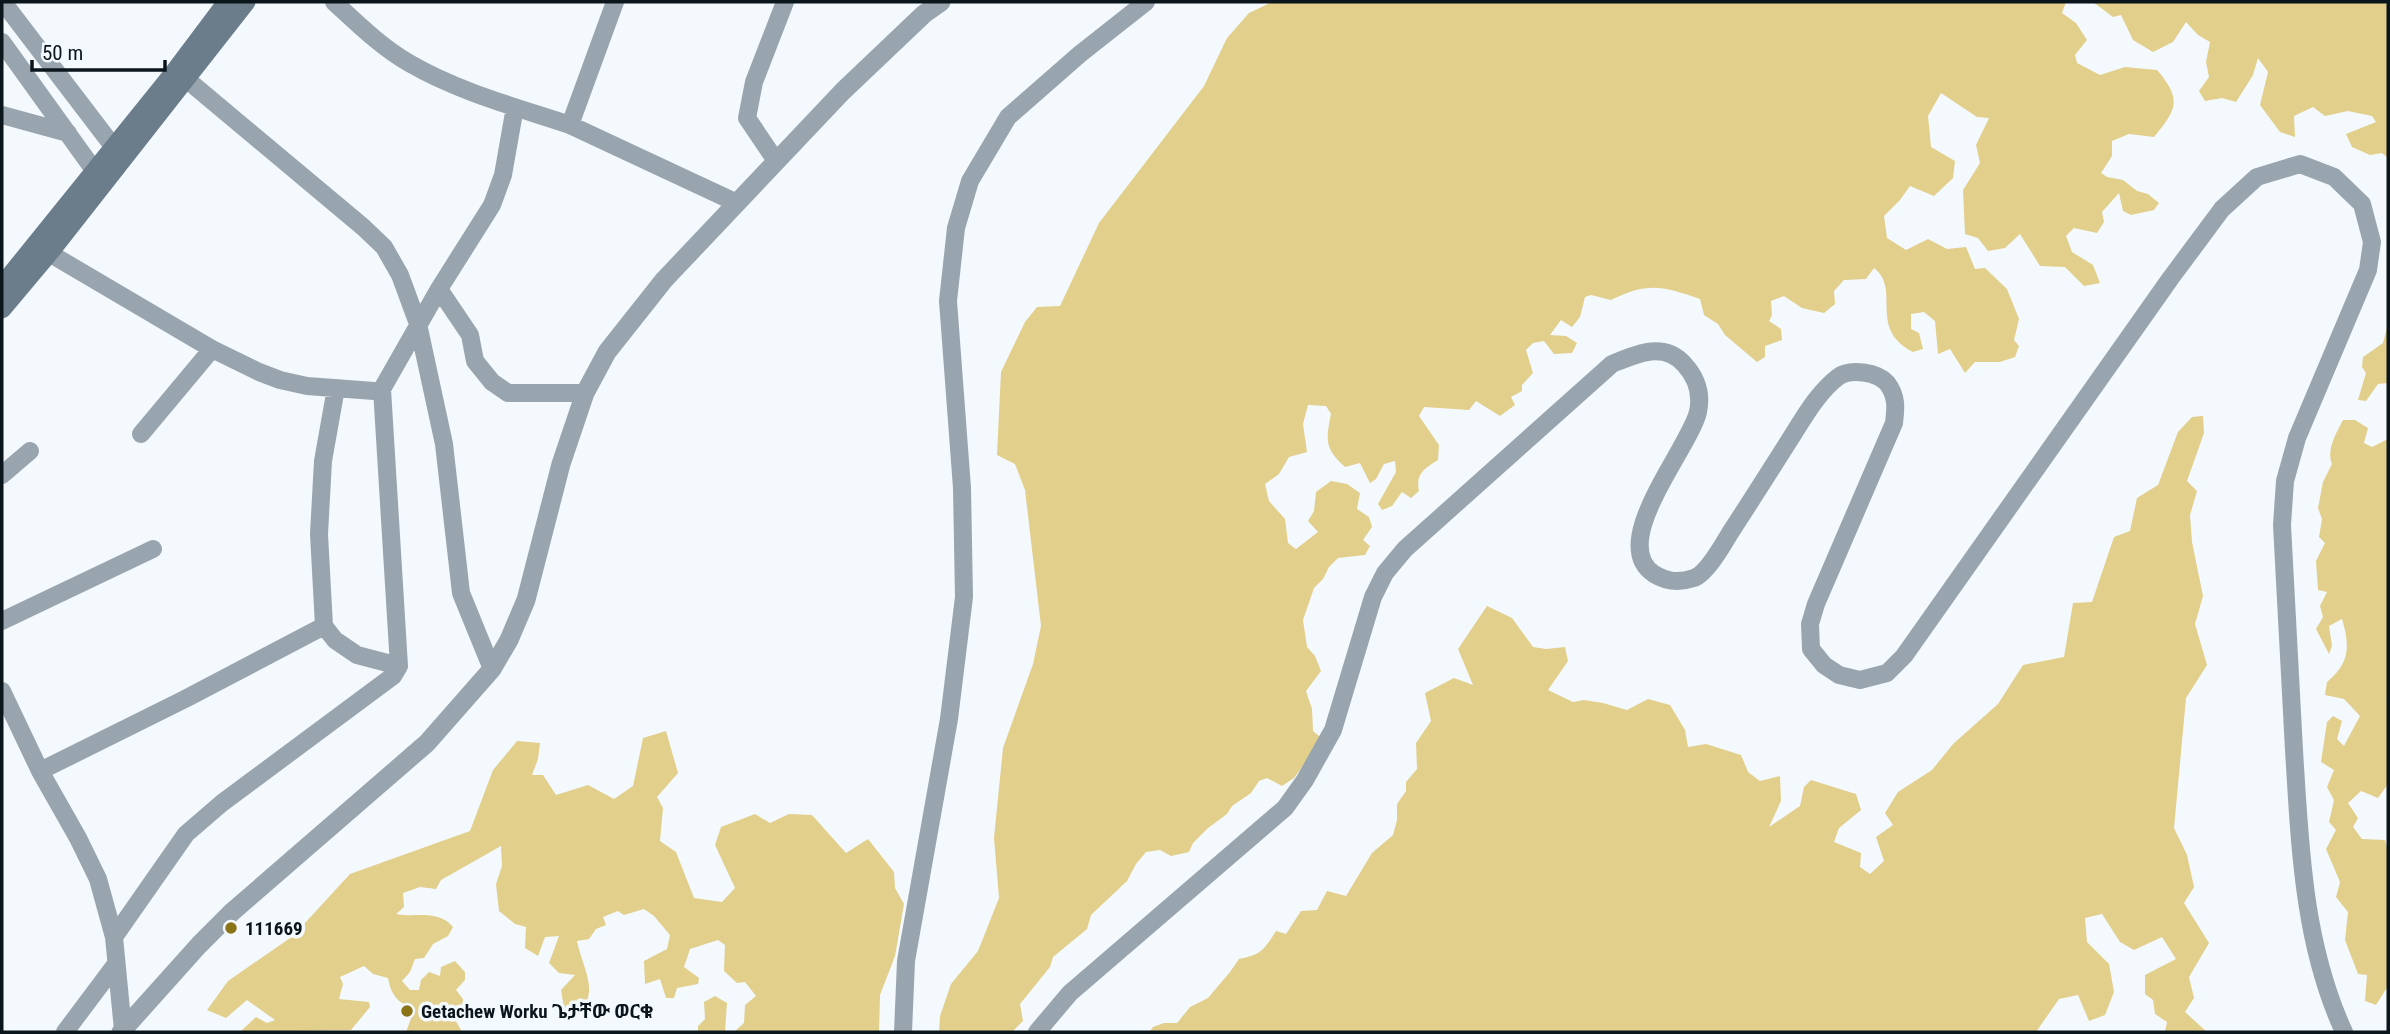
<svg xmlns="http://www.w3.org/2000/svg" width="2390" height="1034" font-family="'Roboto Condensed','Noto Sans Ethiopic',sans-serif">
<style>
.green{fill:#e1cf8b}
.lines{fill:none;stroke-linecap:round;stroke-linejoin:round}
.minor{stroke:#99a5ae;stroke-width:18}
.tertiary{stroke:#99a5ae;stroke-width:19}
.secondary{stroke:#6b7d8a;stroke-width:19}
.poi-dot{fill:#8a7417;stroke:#f4f9fe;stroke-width:2.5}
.labels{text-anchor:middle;stroke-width:7;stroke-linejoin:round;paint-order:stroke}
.poi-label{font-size:19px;font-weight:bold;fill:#0b151c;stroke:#f4f9fe;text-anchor:start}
</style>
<rect width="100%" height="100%" fill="#f4f9fe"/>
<path class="green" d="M 1272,2 L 2066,2 L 2062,13 L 2076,23 L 2087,40 L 2075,55 L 2077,63 L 2100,75 L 2125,67 L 2157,70 C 2183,100 2176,110 2154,137 L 2129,134 L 2112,141 L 2112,156 L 2101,173 L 2107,177 L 2123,180 L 2137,191 L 2148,194 L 2159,203 L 2154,210 L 2131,215 L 2123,211 L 2119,193 L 2102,212 L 2104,222 L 2097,233 L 2074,228 L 2066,236 L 2072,252 L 2093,265 L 2100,283 L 2084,286 L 2065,267 L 2040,266 L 2020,234 L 2005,248 L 1988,251 L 1978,238 L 1965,234 L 1963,190 L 1980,163 L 1976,145 L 1989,118 L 1977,117 L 1941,93 L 1928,116 L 1931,147 L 1955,161 L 1953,178 L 1934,196 L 1910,186 L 1900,200 L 1884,216 L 1887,238 L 1906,250 L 1928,239 L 1947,249 L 1966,247 L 1975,269 L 1985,268 L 2007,289 L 2019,319 L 2014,340 L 2019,346 L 2015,357 L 2000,362 L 1975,362 L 1965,373 L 1950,349 L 1938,354 L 1935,321 L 1924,312 L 1911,314 L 1911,329 L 1919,333 L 1923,349 L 1913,352 C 1867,328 1902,290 1874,268 L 1866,279 L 1844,280 L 1834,291 L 1835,304 L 1824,313 L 1802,308 L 1784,296 L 1771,301 L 1772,315 L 1769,321 L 1781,329 L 1782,340 L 1765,346 L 1765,357 L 1757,362 L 1725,335 L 1718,324 L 1704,315 L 1700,299 C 1662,286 1648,282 1611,300 L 1591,295 L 1585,297 L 1580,317 L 1572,327 L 1561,320 L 1550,335 L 1566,336 L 1577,343 L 1572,353 L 1554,354 L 1544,341 L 1533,343 L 1526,350 L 1533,373 L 1522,385 L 1522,391 L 1511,397 L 1515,405 L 1500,416 L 1476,401 L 1469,410 L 1424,407 L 1419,416 L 1439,445 L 1438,460 C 1425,468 1415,474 1419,491 L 1411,498 L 1402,492 L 1392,506 L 1382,510 L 1378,504 L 1396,472 L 1395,461 L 1384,464 L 1376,479 L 1370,483 L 1360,463 L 1345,467 C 1324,448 1326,440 1331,414 L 1326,406 L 1308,405 L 1303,424 L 1307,452 L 1289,457 L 1279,474 L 1265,484 L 1269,501 L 1285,519 L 1288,543 L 1296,549 L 1318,532 L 1308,521 L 1314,511 L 1316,492 L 1331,481 L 1347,484 L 1360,493 L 1357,509 L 1369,517 L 1372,527 L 1363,540 L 1370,546 L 1365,555 L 1338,558 L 1329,567 L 1323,579 L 1314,588 L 1303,620 L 1307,647 L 1315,656 L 1321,671 L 1306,691 L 1312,709 L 1313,731 L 1319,736 L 1319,744 L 1294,778 L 1282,786 L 1267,778 L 1259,781 L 1251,793 L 1232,806 L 1227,814 L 1208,828 L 1193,843 L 1189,852 L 1171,856 L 1160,850 L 1146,852 L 1136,864 L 1127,881 L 1091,915 L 1087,929 L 1053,957 L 1050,967 L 1020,1004 L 1023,1021 L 1012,1032 L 939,1032 L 940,1016 L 951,984 L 978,951 L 999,898 L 994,838 L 1003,748 L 1033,664 L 1041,626 L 1025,490 L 1015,464 L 997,455 L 1001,372 L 1025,322 L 1037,307 L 1060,306 L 1099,223 L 1204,86 L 1227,38 L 1249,13 Z
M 2093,2 L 2388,2 L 2388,158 L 2382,153 L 2370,155 L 2352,147 L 2346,134 L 2376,122 L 2372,116 L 2348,111 L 2325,116 L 2313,107 L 2294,116 L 2295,137 L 2280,132 L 2260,105 L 2268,72 L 2258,58 L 2253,75 L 2236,102 L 2222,98 L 2205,101 L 2199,91 L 2209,77 L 2206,62 L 2210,42 L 2198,35 L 2186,22 L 2173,42 L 2153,52 L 2133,40 L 2121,15 L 2113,17 Z
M 2388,324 L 2388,383 L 2378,384 L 2366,401 L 2358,400 L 2366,373 L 2362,367 L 2363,357 L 2383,343 Z
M 2203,416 L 2204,433 L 2187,481 L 2197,491 L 2190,515 L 2192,542 L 2203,596 L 2195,624 L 2207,665 L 2186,698 L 2174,828 L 2187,855 L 2194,887 L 2184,903 L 2209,943 L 2189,977 L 2194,998 L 2185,1012 L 2207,1032 L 2165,1032 L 2167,1022 L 2155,1014 L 2153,1000 L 2145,994 L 2145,975 L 2176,959 L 2162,937 L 2134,950 L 2120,942 L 2102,914 L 2085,918 L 2087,942 L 2109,964 L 2114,992 L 2105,1015 L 2089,1021 L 2078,995 L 2059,999 L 2036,1032 L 1149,1032 L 1153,1027 L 1164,1023 L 1177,1023 L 1190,1007 L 1208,998 L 1230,972 L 1239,959 C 1261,955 1264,950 1276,931 L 1286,934 L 1301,911 L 1317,910 L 1327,891 L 1346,896 L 1372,853 L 1393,835 L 1397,820 L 1397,804 L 1406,791 L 1406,782 L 1417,769 L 1416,743 L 1431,721 L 1425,693 L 1454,678 L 1473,685 L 1458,649 L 1487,606 L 1512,618 L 1533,647 L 1546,649 L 1565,647 L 1568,661 L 1548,690 L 1573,702 L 1584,700 L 1603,703 L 1627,710 L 1648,699 L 1670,705 L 1685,730 L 1688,747 L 1706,744 L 1741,755 L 1748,772 L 1760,781 L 1780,776 L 1781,801 L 1769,827 L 1800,806 L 1804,787 L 1811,780 L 1856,794 L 1861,810 L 1839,828 L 1834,842 L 1861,853 L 1860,867 L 1870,874 L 1884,861 L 1876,837 L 1893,825 L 1885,813 L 1898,792 L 1932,770 L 1953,744 L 1998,704 L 2023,665 L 2064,657 L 2073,603 L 2092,602 L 2114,537 L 2130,531 L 2137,498 L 2158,485 L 2178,432 L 2192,417 Z
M 2343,420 L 2355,420 L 2368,428 L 2364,443 L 2372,447 L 2388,439 L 2388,700 L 2386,702 L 2388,703 L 2388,784 L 2378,798 L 2361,791 L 2348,803 L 2358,818 L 2353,827 L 2362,839 L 2385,840 L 2388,851 L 2388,986 L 2376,1005 L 2365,1001 L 2367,975 L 2358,974 L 2345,940 L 2348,912 L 2336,897 L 2340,882 L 2326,849 L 2336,830 L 2329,822 L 2334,800 L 2327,787 L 2334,770 L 2321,762 L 2327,722 L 2333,716 L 2342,721 L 2337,739 L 2344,746 L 2360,716 L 2344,699 L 2325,695 L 2327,682 C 2350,663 2350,646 2342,619 L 2329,626 L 2332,646 L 2329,654 L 2316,629 L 2323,617 L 2320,606 L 2327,592 L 2318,590 L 2316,561 L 2325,543 L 2319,537 L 2322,519 L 2318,508 L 2323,482 L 2332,464 C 2326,451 2336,433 2343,420 Z
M 666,731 L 678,773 L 657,797 L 663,808 L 660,841 L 676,852 L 694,898 L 722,902 L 735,888 L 715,845 L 721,827 L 755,814 L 770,823 L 789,814 L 812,815 L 846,853 L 868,839 L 894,872 L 895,888 L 904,904 L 895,956 L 880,995 L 879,1032 L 734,1032 L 744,1023 L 745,1005 L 756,996 L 745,982 L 737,983 L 724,971 L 725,945 L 718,940 L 690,949 L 684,967 L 699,978 L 698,984 L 677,988 L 674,998 L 666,998 L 660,979 L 645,984 L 644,961 L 667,949 L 670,935 L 654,916 L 644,909 L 624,915 L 618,911 L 603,917 L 606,925 L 596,929 L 589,939 L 577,941 C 583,971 601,991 577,1016 L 564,1008 L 561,990 L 575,975 L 559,973 L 549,963 L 559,936 L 545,937 L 538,956 L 525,948 L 526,927 L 515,924 L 499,911 L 496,884 L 502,866 L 501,846 L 441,880 L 436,889 L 420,887 L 403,893 L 404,907 L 396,914 C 415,918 438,909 453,927 L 448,936 L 433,944 L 424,958 L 415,959 L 410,972 L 402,981 L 410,990 L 419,990 L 421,980 L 429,972 L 440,976 L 441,967 L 455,961 L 465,972 L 465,980 L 456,990 L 463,999 L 463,1007 L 453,1016 L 461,1030 L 459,1032 L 406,1032 L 412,1016 L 409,1007 C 395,1000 391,993 388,978 L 373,974 L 364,966 L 340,977 L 343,984 L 339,999 L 369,1002 L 370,1007 L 351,1030 L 240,1032 L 256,1017 L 267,1023 L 275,1020 L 247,1000 L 226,1018 L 207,1010 L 228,981 L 293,936 L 350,874 L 470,831 L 493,770 L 517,741 L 540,743 L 538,759 L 532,775 L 543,775 L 556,795 L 588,785 L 614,799 L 633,786 L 643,738 Z
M 715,996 L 727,1003 L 725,1032 L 698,1032 L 698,1026 L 705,1019 L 704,1002 Z"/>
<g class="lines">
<path class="minor" d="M 3,2 L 122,158
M 334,2 C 358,24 381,47 409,63 C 459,92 516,107 570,125
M 615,2 L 570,125 L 737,203
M 2,42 L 94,170 L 99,183
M 185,78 L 363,227 L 384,247 L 400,275 L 418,324 L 444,444 L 461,593 L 492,669
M 2,115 L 68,133
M 776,161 L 747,118 L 754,82 L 785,2
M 49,253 L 212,349 L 259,372 L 280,380 L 307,386 L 374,391 L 382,389 L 439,289 L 470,335 L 475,361 L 492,382 L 508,393 L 585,393
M 439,289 L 492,205 L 503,175 L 515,107
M 336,388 L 323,461 L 319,534 L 324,626 L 335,640 L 357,655 L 399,666
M 141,434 L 212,349
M 2,475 L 30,451
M 2,621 L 153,549
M 2,691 L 40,771 L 78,838 L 98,879 L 114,937 L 123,1030
M 40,771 L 185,699 L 324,626
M 114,937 L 186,834 L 222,803 L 393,676 L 399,666 L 382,389
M 65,1032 L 116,964
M 903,1032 L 906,961 L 949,719 L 964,597 L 962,488 L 948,301 L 956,228 L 970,181 L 1008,117 L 1080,54 L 1146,2
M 1037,1032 L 1070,993 L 1285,808 L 1305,780 L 1333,730 L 1373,597 L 1385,573 L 1405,549 L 1612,364 C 1636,354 1664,341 1684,364 C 1697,378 1702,393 1698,412 C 1689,449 1607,543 1654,574 C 1667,582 1679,583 1694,578 C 1706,574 1723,545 1730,533 C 1749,504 1768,474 1787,444 C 1802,421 1816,394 1838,377 C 1850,368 1877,372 1887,383 C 1897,396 1896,408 1894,423 L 1816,604 L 1810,624 L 1811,649 L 1824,665 L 1839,675 L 1860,680 L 1887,673 L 1904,656 L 2170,279 L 2222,209 L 2257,177 L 2300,164 L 2334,177 L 2362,204 L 2372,242 L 2368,270 L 2297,438 L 2285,481 L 2282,525 C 2286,600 2290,675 2294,750 C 2300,846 2303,943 2344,1032"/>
<path class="tertiary" d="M 121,1032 L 199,945 L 232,912 L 427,743 L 492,669 L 509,640 L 526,600 L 561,464 L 585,393 L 607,352 L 664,280 L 843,91 L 924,14 L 941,2"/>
<path class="secondary" d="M 2,286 L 173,74 L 227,2
M 2,309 L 49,253 L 246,2"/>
</g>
<g class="poi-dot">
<circle cx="231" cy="928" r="7"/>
<circle cx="407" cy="1011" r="7"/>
</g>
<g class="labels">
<g class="poi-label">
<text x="245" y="935">111669</text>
<text x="421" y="1018">Getachew Worku ጌታቸው ወርቁ</text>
</g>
</g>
<rect width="2390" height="1034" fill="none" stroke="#0b151c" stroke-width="7"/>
<path d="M32 60v10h133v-10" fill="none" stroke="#0b151c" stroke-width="3.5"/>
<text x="42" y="60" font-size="21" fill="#0b151c" stroke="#f4f9fe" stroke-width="5" paint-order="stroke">50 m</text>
</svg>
